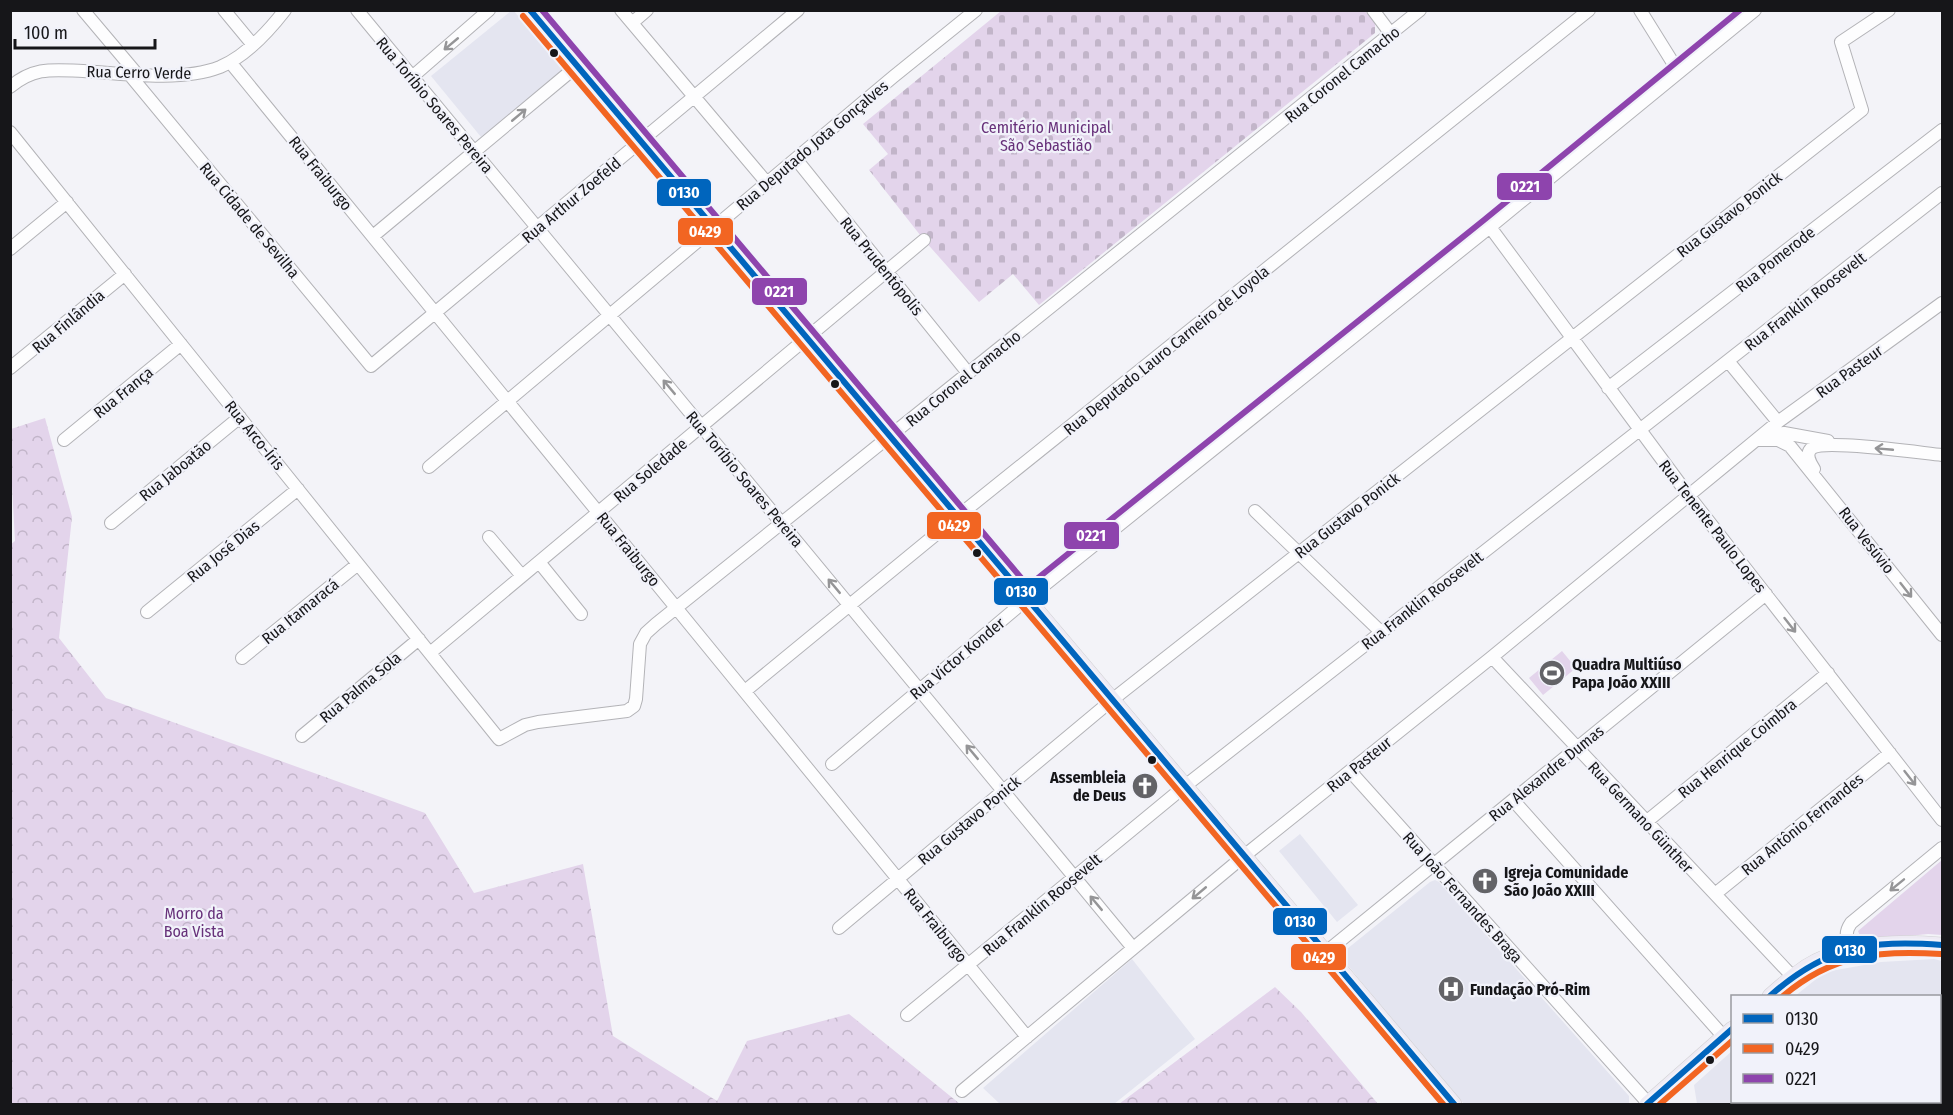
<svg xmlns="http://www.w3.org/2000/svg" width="1953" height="1115" font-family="'Fira Sans Condensed',sans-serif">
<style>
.built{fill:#e4e5f0}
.green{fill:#e3d4eb}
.forest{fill:url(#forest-crowns)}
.cemetery{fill:url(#cemetery-stones)}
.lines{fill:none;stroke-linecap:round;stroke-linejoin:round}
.minor-casing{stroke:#b3b3b7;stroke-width:14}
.major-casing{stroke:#d1d1d3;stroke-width:16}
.minor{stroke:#fdfdfe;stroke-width:12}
.major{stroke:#eeebf4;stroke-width:15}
.bus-1-casing{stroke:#f1f2fa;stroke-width:10}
.bus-2-casing{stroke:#f1f2fa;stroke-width:10}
.bus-3-casing{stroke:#f1f2fa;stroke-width:10}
.bus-1{stroke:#0065bd;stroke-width:6}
.bus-2{stroke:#f26522;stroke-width:6}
.bus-3{stroke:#8e44ad;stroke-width:6}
.oneway{stroke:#959597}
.bus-dot{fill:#161619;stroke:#f1f2fa;stroke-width:2}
.labels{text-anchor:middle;stroke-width:4.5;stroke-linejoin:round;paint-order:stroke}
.street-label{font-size:16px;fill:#161619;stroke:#f1f2fa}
.park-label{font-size:16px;fill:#67317a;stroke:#f1f2fa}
.poi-label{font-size:16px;font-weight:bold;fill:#161619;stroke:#f1f2fa;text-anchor:start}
.line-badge{stroke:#f1f2fa;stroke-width:2}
.badge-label{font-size:16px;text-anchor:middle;font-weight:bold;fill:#fff}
</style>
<defs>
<pattern id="forest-crowns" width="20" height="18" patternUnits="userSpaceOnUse" patternTransform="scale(1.5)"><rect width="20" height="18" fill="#e3d4eb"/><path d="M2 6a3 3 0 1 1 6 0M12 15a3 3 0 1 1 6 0" fill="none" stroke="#c2b5c9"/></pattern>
<pattern id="cemetery-stones" width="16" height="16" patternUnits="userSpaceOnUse" patternTransform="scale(1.5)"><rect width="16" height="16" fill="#e3d4eb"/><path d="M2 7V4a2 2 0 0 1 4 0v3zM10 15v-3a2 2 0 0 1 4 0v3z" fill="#c2b5c9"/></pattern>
</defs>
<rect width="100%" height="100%" fill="#f3f3f8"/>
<path class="built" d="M 512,10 L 514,11 L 564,71 L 481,137 L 431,76 Z
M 1300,834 L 1358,905 L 1337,922 L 1279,851 Z
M 1435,880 L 1439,882 L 1629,1096 L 1629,1104 L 1464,1104 L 1392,1020 L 1343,959 L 1342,953 L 1430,882 Z
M 1132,959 L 1195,1039 L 1114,1104 L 1000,1104 L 983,1088 Z
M 1934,959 L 1942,961 L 1942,1104 L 1697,1104 L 1694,1085 L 1732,1051 L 1732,1102 L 1940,1102 L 1940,996 L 1795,996 L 1825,972 L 1881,962 Z"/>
<path class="green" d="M 1562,651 L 1576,668 L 1543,695 L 1529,678 Z
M 1942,860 L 1942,935 L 1928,934 L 1867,940 L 1860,936 L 1858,931 Z"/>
<path class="forest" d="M 45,418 L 72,517 L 59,638 L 106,698 L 425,813 L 474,893 L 583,864 L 613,1036 L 717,1101 L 747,1041 L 849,1014 L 960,1104 L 11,1104 L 10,545 L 15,541 L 11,467 L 11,429 Z
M 1275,987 L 1301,1012 L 1378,1104 L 1119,1104 Z"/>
<path class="cemetery" d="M 1364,10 L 1375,23 L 1375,33 L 1039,305 L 1013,274 L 979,302 L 924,240 L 869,170 L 888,154 L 863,124 L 1001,11 Z"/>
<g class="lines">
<defs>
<path id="minor" d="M 83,10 L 137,74
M 224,10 L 253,45
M 357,10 L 1133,948
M 621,10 L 767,183
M 1373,10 L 1391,34
M 1640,10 L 1678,71
M 632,23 L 647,10
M 230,62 L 1027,1037
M 129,74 L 371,366 L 798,10
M 412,77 L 489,10
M 10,87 C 35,66 54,70 83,71 C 125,74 181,82 220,67 C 246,56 268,32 285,10
M 10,132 L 499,739 L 525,725 L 538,722 L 627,711 L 634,706 L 636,699 L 640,644 L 646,633 L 656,624 L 1420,10
M 796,159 L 968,373
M 1490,227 L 1689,496 L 1942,820
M 373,236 L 577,66
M 10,249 L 67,202
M 1728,361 L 1778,422
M 10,368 L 125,274
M 1608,388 L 1942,130
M 1769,435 L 1784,433 L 1828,441
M 64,440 L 181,344
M 1757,440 L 1778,440 L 1790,446 L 1942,635
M 429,467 L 893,77 L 976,10
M 1814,469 C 1810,463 1805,453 1812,448 C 1826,439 1921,453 1942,455
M 1255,511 L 1381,632
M 111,523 L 240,417
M 489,537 L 522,576
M 539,562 L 581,614
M 147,612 L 298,489
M 430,653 L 924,240
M 1492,657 L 1792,976
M 242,658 L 358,564
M 745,691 L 957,517 L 1589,10
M 302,736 L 419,639
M 832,764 L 1027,599 L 1490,227 L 1755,10
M 1350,771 L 1648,1103
M 1513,800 L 1724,1037
M 1646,822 L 1828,673
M 1715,894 L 1890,753
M 839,928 L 1112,700 L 1862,110 L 1841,42 L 1889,10
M 1854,949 C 1846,940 1844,933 1851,923 L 1942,848
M 1325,953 L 1766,594
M 907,1015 L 1185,786 L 1942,193
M 962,1091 L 1244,856 L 1492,657 L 1778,422 L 1942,303"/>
<path id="major" d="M 530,10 L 1454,1104
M 1770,996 C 1781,986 1793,976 1806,967 C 1845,943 1898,941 1942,945
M 1647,1104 L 1732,1029"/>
</defs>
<use href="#minor" class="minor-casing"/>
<use href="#major" class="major-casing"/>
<use href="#minor" class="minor"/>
<use href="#major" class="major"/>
<defs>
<path id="bus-1" d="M 530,10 L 1454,1104
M 1770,996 C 1826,946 1869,940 1942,945
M 1647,1104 L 1732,1029"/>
<path id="bus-2" d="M 523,16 L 1443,1104
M 1783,996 C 1833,954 1878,950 1941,954
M 1660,1104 L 1732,1041"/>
<path id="bus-3" d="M 542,10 L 1028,586 L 1484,220 L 1740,10"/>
</defs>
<use href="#bus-1" class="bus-1-casing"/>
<use href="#bus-2" class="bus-2-casing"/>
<use href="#bus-3" class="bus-3-casing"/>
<use href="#bus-1" class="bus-1"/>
<use href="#bus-2" class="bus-2"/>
<use href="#bus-3" class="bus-3"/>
</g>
<defs><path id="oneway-shaft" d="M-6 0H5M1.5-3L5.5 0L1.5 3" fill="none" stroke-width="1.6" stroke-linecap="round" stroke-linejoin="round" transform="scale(1.5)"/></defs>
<g class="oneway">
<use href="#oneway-shaft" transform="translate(451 44) rotate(140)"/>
<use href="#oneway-shaft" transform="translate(519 115) rotate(-40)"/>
<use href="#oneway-shaft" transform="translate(669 387) rotate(-130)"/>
<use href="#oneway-shaft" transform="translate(1884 449) rotate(-175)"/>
<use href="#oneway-shaft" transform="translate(834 586) rotate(-130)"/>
<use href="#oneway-shaft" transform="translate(1906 590) rotate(52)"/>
<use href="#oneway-shaft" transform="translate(1790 625) rotate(52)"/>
<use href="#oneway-shaft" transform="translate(972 752) rotate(-130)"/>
<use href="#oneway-shaft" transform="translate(1910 778) rotate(52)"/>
<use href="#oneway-shaft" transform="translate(1897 885) rotate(141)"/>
<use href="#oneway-shaft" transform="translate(1199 893) rotate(140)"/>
<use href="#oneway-shaft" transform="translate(1096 903) rotate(-130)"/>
</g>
<defs>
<symbol id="stadium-disc" viewBox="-11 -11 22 22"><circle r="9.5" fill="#636367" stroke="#f1f2fa"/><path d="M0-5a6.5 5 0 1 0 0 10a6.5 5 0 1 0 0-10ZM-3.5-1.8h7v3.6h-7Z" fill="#fff"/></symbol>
<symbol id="church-disc" viewBox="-11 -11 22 22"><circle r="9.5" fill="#636367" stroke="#f1f2fa"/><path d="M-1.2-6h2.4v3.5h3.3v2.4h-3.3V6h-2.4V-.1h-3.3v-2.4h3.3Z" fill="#fff"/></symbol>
<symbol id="hospital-disc" viewBox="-11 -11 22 22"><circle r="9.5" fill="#636367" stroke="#f1f2fa"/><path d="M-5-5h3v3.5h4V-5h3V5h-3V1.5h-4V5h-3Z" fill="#fff"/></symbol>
</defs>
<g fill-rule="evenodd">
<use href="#stadium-disc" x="1537" y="658" width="30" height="30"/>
<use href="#church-disc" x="1130" y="771" width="30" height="30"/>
<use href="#church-disc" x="1470" y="866" width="30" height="30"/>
<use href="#hospital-disc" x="1436" y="974" width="30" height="30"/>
</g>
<g class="bus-dot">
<circle cx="554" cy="53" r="5"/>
<circle cx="835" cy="384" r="5"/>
<circle cx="977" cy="553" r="5"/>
<circle cx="1152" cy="760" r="5"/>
<circle cx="1710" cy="1060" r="5"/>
</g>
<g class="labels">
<g class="street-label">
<text transform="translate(139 72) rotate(1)" y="6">Rua Cerro Verde</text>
<text transform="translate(1342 74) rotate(-39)" y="6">Rua Coronel Camacho</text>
<text transform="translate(435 105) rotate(50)" y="6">Rua Toríbio Soares Pereira</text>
<text transform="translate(812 145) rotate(-40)" y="6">Rua Deputado Jota Gonçalves</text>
<text transform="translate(321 173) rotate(51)" y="6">Rua Fraiburgo</text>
<text transform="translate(571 200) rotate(-40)" y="6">Rua Arthur Zoefeld</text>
<text transform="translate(1729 214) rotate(-38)" y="6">Rua Gustavo Ponick</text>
<text transform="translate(250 220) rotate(50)" y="6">Rua Cidade de Sevilha</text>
<text transform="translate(1775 259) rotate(-38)" y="6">Rua Pomerode</text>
<text transform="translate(882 266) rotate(51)" y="6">Rua Prudentópolis</text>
<text transform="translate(1805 301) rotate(-38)" y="6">Rua Franklin Roosevelt</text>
<text transform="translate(68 321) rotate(-40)" y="6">Rua Finlândia</text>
<text transform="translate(1166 350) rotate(-39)" y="6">Rua Deputado Lauro Carneiro de Loyola</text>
<text transform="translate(1849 371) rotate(-36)" y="6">Rua Pasteur</text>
<text transform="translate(963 378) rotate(-39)" y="6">Rua Coronel Camacho</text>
<text transform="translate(123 392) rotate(-39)" y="6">Rua França</text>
<text transform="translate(255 435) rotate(51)" y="6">Rua Arco-Íris</text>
<text transform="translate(175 470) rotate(-39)" y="6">Rua Jaboatão</text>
<text transform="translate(650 470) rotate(-40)" y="6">Rua Soledade</text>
<text transform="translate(745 479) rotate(50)" y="6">Rua Toríbio Soares Pereira</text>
<text transform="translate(1347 515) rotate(-38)" y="6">Rua Gustavo Ponick</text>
<text transform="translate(1713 526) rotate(52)" y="6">Rua Tenente Paulo Lopes</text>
<text transform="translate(1867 540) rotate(52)" y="6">Rua Vesúvio</text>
<text transform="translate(629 549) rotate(51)" y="6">Rua Fraiburgo</text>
<text transform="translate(223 551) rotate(-39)" y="6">Rua José Dias</text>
<text transform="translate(1422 600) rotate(-38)" y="6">Rua Franklin Roosevelt</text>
<text transform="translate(300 611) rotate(-39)" y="6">Rua Itamaracá</text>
<text transform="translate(957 658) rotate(-40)" y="6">Rua Victor Konder</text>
<text transform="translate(360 687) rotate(-40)" y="6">Rua Palma Sola</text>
<text transform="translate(1737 748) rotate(-39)" y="6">Rua Henrique Coimbra</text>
<text transform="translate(1359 764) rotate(-39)" y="6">Rua Pasteur</text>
<text transform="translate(1546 773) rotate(-39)" y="6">Rua Alexandre Dumas</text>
<text transform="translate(1641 817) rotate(47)" y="6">Rua Germano Günther</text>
<text transform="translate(969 820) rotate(-40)" y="6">Rua Gustavo Ponick</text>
<text transform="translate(1802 824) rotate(-39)" y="6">Rua Antônio Fernandes</text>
<text transform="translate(1463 897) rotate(48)" y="6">Rua João Fernandes Braga</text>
<text transform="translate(1042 904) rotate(-40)" y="6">Rua Franklin Roosevelt</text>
<text transform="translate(936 925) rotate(51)" y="6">Rua Fraiburgo</text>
</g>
<g class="park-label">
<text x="1046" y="133">Cemitério Municipal<tspan x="1046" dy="18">São Sebastião</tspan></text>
<text x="194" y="919">Morro da<tspan x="194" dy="18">Boa Vista</tspan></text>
</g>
<g class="poi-label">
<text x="1572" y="670">Quadra Multiúso<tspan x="1572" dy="18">Papa João XXIII</tspan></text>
<text x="1126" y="783" text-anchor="end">Assembleia<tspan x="1126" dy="18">de Deus</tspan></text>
<text x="1504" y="878">Igreja Comunidade<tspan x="1504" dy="18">São João XXIII</tspan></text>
<text x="1470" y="995">Fundação Pró-Rim</text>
</g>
</g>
<g class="line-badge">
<rect x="1496" y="172" width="57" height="29" rx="6" fill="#8e44ad"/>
<rect x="656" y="178" width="56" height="29" rx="6" fill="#0065bd"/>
<rect x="677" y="217" width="57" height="29" rx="6" fill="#f26522"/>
<rect x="751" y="277" width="57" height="29" rx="6" fill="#8e44ad"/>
<rect x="926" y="511" width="56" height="29" rx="6" fill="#f26522"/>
<rect x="1063" y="521" width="57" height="29" rx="6" fill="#8e44ad"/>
<rect x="993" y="577" width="56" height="29" rx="6" fill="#0065bd"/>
<rect x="1272" y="907" width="56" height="29" rx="6" fill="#0065bd"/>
<rect x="1821" y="935" width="57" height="29" rx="6" fill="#0065bd"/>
<rect x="1290" y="943" width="57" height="28" rx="6" fill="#f26522"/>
</g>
<g class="badge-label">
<text x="1525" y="192">0221</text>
<text x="684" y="198">0130</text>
<text x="705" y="237">0429</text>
<text x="779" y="297">0221</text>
<text x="954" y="531">0429</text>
<text x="1091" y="541">0221</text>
<text x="1021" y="597">0130</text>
<text x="1300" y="927">0130</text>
<text x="1850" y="956">0130</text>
<text x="1319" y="963">0429</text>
</g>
<rect width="1953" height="1115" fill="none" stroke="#161619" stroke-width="24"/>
<rect x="1731" y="995" width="210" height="108" fill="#f1f2fa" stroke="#999aa0" stroke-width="1.5"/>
<rect x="1743" y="1014" width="30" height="9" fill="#0065bd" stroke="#999aa0" stroke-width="1.5"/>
<text x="1785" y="1025" font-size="18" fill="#161619">0130</text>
<rect x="1743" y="1044" width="30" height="9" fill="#f26522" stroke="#999aa0" stroke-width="1.5"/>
<text x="1785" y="1055" font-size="18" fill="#161619">0429</text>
<rect x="1743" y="1074" width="30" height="9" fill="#8e44ad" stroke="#999aa0" stroke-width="1.5"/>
<text x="1785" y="1085" font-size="18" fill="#161619">0221</text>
<path d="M15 39v9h140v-9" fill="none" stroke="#161619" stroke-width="3"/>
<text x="24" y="39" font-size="18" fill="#161619" stroke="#f1f2fa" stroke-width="4.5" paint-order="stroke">100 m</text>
</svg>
